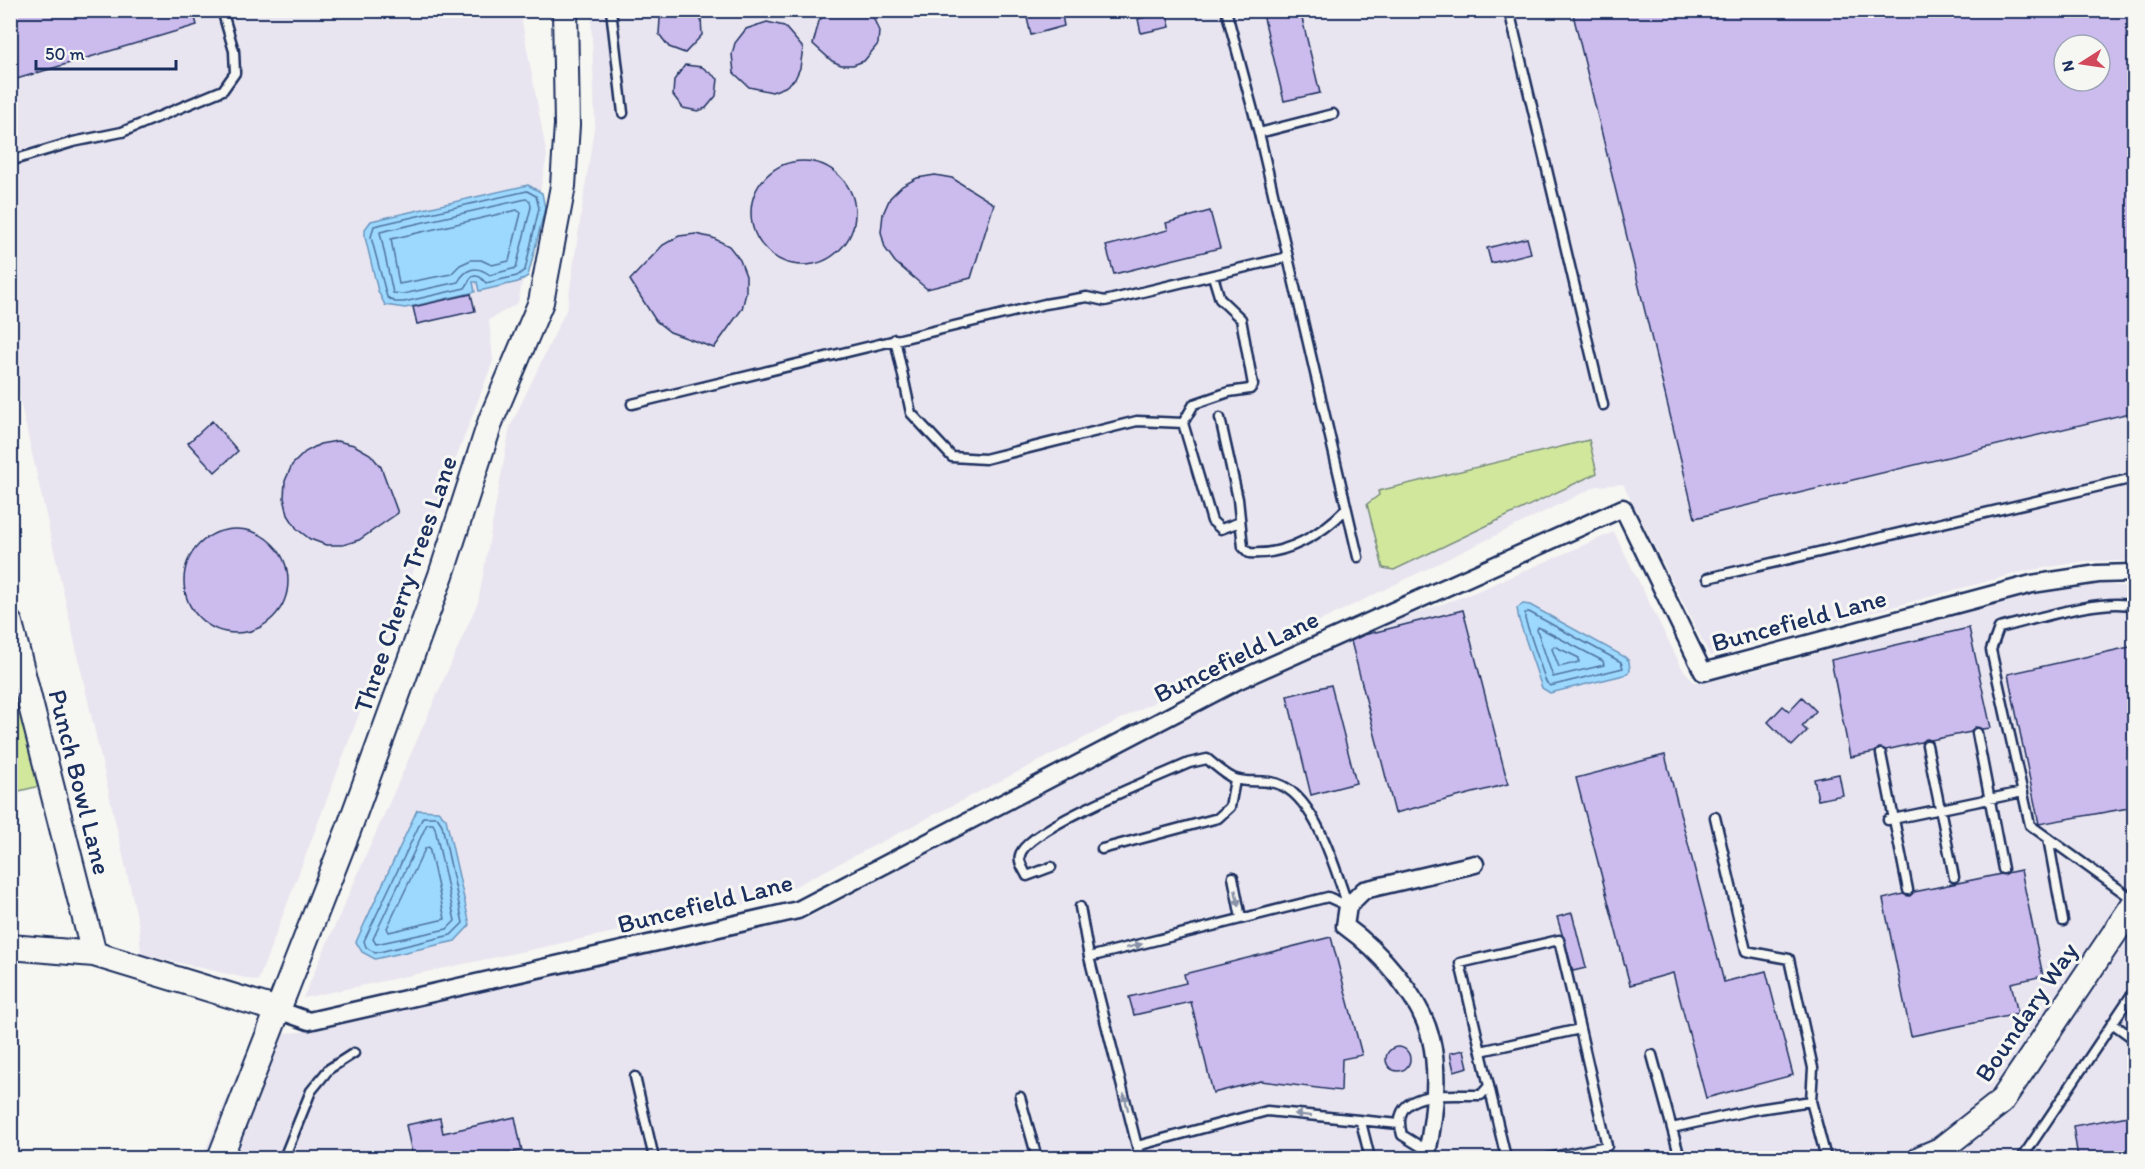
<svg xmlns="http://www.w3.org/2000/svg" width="2145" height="1169" font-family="Itim,sans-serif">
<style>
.built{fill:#e9e5f0;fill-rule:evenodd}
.green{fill:#d1e79c;stroke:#768b7d;stroke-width:1.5}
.water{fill:#9dd9fe;stroke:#6995be;stroke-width:1.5}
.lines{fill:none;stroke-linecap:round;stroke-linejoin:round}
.shore{stroke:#4f739e;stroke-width:1.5}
.building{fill:#ccbced;stroke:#1b2f5e;stroke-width:1.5;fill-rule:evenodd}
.lane-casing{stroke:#1b2f5e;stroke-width:13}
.street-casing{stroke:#1b2f5e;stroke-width:21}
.secondary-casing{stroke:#1b2f5e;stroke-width:28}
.lane{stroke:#f6f6f2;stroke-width:8}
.street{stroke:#f6f6f2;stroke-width:16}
.secondary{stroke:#f6f6f2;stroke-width:24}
.oneway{fill:#8892a8}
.labels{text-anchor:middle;stroke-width:6;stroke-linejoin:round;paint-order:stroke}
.street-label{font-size:26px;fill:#1b2f5e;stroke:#f6f6f2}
</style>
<rect width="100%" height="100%" fill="#f6f6f2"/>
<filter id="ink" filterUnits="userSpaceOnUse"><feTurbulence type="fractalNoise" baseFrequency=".0167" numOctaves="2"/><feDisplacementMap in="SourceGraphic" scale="12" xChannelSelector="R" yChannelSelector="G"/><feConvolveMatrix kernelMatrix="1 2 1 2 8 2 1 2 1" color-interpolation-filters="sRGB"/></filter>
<g filter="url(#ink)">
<path class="built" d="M 10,11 L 520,11 L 547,156 L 518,303 L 489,320 L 493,361 L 258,981 L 141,954 L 139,926 L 11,361 Z
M 591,11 L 2134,11 L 2134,561 L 2086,561 L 2026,571 L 1710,656 L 1623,484 L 1597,486 L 1160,699 L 770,899 L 303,998 L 478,602 L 510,427 L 567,308 L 595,122 ZM 2064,45 L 2100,45 L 2100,81 L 2064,81 Z
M 1614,532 L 1682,668 L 1694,682 L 1706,682 L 1768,667 L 2050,588 L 2107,584 L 2134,588 L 2134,1158 L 202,1158 L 256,1029 L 281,1033 L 300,1032 L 806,919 L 1115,753 L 1362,632 L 1473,593 Z"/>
<path class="green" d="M 1589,440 L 1597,473 L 1394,570 L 1383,568 L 1367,504 L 1379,495 L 1378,491 Z
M 10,660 L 44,785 L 11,793 L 10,793 Z"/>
<path class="water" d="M 528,185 L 542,193 L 545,208 L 528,276 L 518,282 L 479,291 L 477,282 L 473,282 L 475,292 L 405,308 L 385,305 L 378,291 L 365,237 L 365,229 L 371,221 Z
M 1523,604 L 1530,605 L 1625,657 L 1629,661 L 1630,671 L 1624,675 L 1550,693 L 1542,688 L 1519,620 L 1517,608 Z
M 417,810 L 438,811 L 446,819 L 470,925 L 455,941 L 375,959 L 362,952 L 356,942 Z"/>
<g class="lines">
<path class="shore" d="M 527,191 L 536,196 L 539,208 L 525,270 L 517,276 L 486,283 L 480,277 C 468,273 470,283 465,288 L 404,302 L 395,302 L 387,297 L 371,237 L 374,226 Z
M 526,199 L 530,201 L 531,207 L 516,268 L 490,275 C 476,265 466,268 458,282 L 403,294 L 393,293 L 380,232 Z
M 517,210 L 521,213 L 509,261 L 492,265 L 481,260 L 471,260 L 460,265 L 451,274 L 399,284 L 391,239 Z
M 1529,612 L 1621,662 L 1623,668 L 1550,686 L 1546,682 L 1525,619 L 1525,613 Z
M 1538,627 L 1603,661 L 1604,665 L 1553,677 L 1537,630 Z
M 1554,646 L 1579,658 L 1579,662 L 1559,667 L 1552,649 Z
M 423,817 L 437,817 L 442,825 L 463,923 L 451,935 L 375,953 L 366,947 L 364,941 Z
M 427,824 L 433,824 L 435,828 L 455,921 L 447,929 L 376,944 L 373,939 Z
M 429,847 L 445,919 L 389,932 L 387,928 L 425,849 Z"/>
</g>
<path class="building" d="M 10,10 L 193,10 L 197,25 L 10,81 Z
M 667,10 L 696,10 L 701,18 L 702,35 L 685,53 L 669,47 L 659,34 L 660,19 Z
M 828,10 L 870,10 L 879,31 L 878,44 L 864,61 L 853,65 L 841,65 L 832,61 L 813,44 L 819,21 Z
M 1061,10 L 1064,26 L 1031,35 L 1027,18 Z
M 1144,10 L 1166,10 L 1170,27 L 1141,33 L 1138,19 L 1146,17 Z
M 1262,10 L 1300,10 L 1320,93 L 1284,101 Z
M 1572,10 L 2134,10 L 2134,412 L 1695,518 ZM 2064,45 L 2100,45 L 2100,81 L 2064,81 Z
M 767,22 L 784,26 L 803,48 L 800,68 L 795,79 L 785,87 L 772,92 L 749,87 L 734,73 L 732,54 L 735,43 L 746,29 Z
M 685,65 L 702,67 L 718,79 L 716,96 L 706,108 L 698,111 L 683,108 L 673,95 L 674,80 Z
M751 213a52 52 0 1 1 104 0a52 52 0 1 1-104 0Z
M 935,175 L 952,178 L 994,204 L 971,278 L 927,289 L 895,262 L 885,248 L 881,232 L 883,214 L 890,198 L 902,186 L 917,178 Z
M 1210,211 L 1220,248 L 1114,274 L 1106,246 L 1168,230 L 1166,223 Z
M 696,234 L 713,238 L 729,246 L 740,260 L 746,276 L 746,293 L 742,309 L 714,348 L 670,332 L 656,321 L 630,280 L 663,245 L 679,236 Z
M 1527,238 L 1531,253 L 1491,263 L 1487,248 Z
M 471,294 L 475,311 L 417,324 L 413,307 Z
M 212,421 L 238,451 L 215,472 L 188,443 Z
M 337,441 L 354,445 L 370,454 L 381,467 L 398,513 L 359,540 L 343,545 L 326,545 L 310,539 L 297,529 L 288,515 L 284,498 L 285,481 L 292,465 L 305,452 L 320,444 Z
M184 581a52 52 0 1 1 104 0a52 52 0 1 1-104 0Z
M 1463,610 L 1508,784 L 1395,813 L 1351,641 L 1364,635 Z
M 1969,628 L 1991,728 L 1982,729 L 1975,727 L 1971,732 L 1931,740 L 1925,739 L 1921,742 L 1886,750 L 1879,748 L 1875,752 L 1850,757 L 1831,660 Z
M 2134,646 L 2134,807 L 2039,824 L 2008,674 Z
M 1331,685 L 1356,783 L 1311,795 L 1287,696 Z
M 1802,697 L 1816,711 L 1802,726 L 1807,731 L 1792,746 L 1768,722 L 1783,706 L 1789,711 Z
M 1665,755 L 1724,982 L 1766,971 L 1793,1075 L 1706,1098 L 1673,973 L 1630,985 L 1576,778 Z
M 1839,774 L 1843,795 L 1818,800 L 1814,779 Z
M 2021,870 L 2043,976 L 2011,983 L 2018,1014 L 1911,1036 L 1883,899 L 1903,894 L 1910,896 L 1914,892 Z
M 1572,913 L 1586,968 L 1573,971 L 1557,917 Z
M 1331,937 L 1362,1055 L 1342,1059 L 1341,1091 L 1261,1081 L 1213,1093 L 1191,1002 L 1134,1015 L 1129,997 L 1186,983 L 1184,974 Z
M1386 1059a12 12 0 1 1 24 0a12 12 0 1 1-24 0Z
M 1464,1050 L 1468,1067 L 1454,1071 L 1450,1053 Z
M 2134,1115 L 2134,1158 L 2078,1158 L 2073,1126 Z
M 515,1117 L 522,1151 L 485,1158 L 413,1158 L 406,1125 L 440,1118 L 443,1133 Z"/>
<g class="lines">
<defs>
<path id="lane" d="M 611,10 L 623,113
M 1226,10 L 1259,133 L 1358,557
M 1509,10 L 1603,405
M 1259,133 L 1333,114
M 10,161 L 73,142 L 122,132 L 223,90 L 235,73 L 234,51 L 222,10
M 895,339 L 911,413 L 952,457 L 985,459 L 1137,421 L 1183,423 L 1212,521 L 1221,529 L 1240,522
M 632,404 L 1045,304 L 1087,297 L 1105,301 L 1288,257
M 1220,418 L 1238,499 L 1243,547 L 1249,553 C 1286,556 1322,534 1346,509
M 1183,423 L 1194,404 L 1229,392 L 1250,389 L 1253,385 L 1241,319 L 1220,299 L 1213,276
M 1708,578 L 2134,478
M 1977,733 L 2003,869
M 1927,745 L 1954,877
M 1881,754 L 1908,890
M 1715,817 L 1746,951 L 1789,959 L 1813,1068 L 1811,1101
M 1888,820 L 2023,792
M 2048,838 L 2063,921
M 1102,849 L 1218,818 L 1230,807 L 1235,780
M 1051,867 L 1027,876 C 1024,870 1018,862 1020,855 C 1027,828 1160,776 1189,763 L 1207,759 C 1215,765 1224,774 1233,778 C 1247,785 1266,777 1283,786 C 1317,803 1336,871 1348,906
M 1233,877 L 1241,918
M 2134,900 L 2030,825 L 1991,650 L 1999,628 C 2033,620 2103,597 2134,606
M 1080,907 L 1089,957
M 2112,1023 L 2134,1039
M 1652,1055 L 1680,1158
M 635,1077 L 654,1158
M 1489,1086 L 1506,1158
M 1020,1097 L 1037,1158
M 1361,1122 L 1370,1158
M 1672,1128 L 1752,1110 L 1811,1101 L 1826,1158
M 1137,1146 L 1267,1111 L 1399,1124
M 1428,1151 L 1402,1135 C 1388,1087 1450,1096 1481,1095 L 1489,1086 L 1460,963 L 1559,940 L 1580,1029 L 1481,1051
M 558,1156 L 559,1158
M 284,1158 L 311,1091 L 329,1069 L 354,1053
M 1140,1158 L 1089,957 L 1328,897 L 1348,906
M 1548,1158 L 1607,1146 L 1580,1029
M 2022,1158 L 2134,991"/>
<path id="street" d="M 278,1010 L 309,1021 L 798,910 L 1239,680 L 1623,508 L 1703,672 L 2032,584 L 2098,574 L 2134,573
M 1426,1158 C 1434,1121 1440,1077 1431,1039 C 1420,996 1380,951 1345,926 L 1348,906 L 1364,890 L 1475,864"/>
<path id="secondary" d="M 10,623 L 94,954
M 10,947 L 94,954 L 278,1010
M 220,1158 L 348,831 L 441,575 L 491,420 L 541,302 L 563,186 L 567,125 L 565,10
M 1921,1158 L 1940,1150 L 2001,1102 L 2134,904"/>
</defs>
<use href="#lane" class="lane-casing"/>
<use href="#street" class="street-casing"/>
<use href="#secondary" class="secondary-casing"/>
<use href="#lane" class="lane"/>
<use href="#street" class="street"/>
<use href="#secondary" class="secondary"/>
</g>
<defs><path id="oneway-solid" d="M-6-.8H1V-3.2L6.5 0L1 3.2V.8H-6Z" transform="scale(1.5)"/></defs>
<g class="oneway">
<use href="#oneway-solid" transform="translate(1237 898) rotate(78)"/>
<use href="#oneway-solid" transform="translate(1134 946) rotate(-14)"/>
<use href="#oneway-solid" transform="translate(1126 1102) rotate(-104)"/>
<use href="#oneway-solid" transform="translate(1303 1115) rotate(-173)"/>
</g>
</g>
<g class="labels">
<g class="street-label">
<text transform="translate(405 584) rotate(-71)" y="9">Three Cherry Trees Lane</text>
<text transform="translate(1799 620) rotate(-15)" y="9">Buncefield Lane</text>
<text transform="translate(1236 656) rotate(-26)" y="9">Buncefield Lane</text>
<text transform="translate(80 782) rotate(76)" y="9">Punch Bowl Lane</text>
<text transform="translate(705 903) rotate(-14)" y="9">Buncefield Lane</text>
<text transform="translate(2026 1012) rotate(-56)" y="9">Boundary Way</text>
</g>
</g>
<rect width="2145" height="1169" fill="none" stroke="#f6f6f2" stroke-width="36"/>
<rect x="18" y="18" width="2109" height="1133" fill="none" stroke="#1b2f5e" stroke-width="2" filter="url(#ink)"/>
<g transform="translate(2082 63) rotate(258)"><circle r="28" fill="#f6f6f2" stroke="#9ea6b7" stroke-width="1.5"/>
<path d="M0-4.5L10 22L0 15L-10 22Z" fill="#d1495b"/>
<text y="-9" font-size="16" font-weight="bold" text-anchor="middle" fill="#1b2f5e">N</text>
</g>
<path d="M36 60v9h140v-9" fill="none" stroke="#1b2f5e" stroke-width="3"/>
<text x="45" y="60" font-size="18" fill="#1b2f5e" stroke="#f6f6f2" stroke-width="4.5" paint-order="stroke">50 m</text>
</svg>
